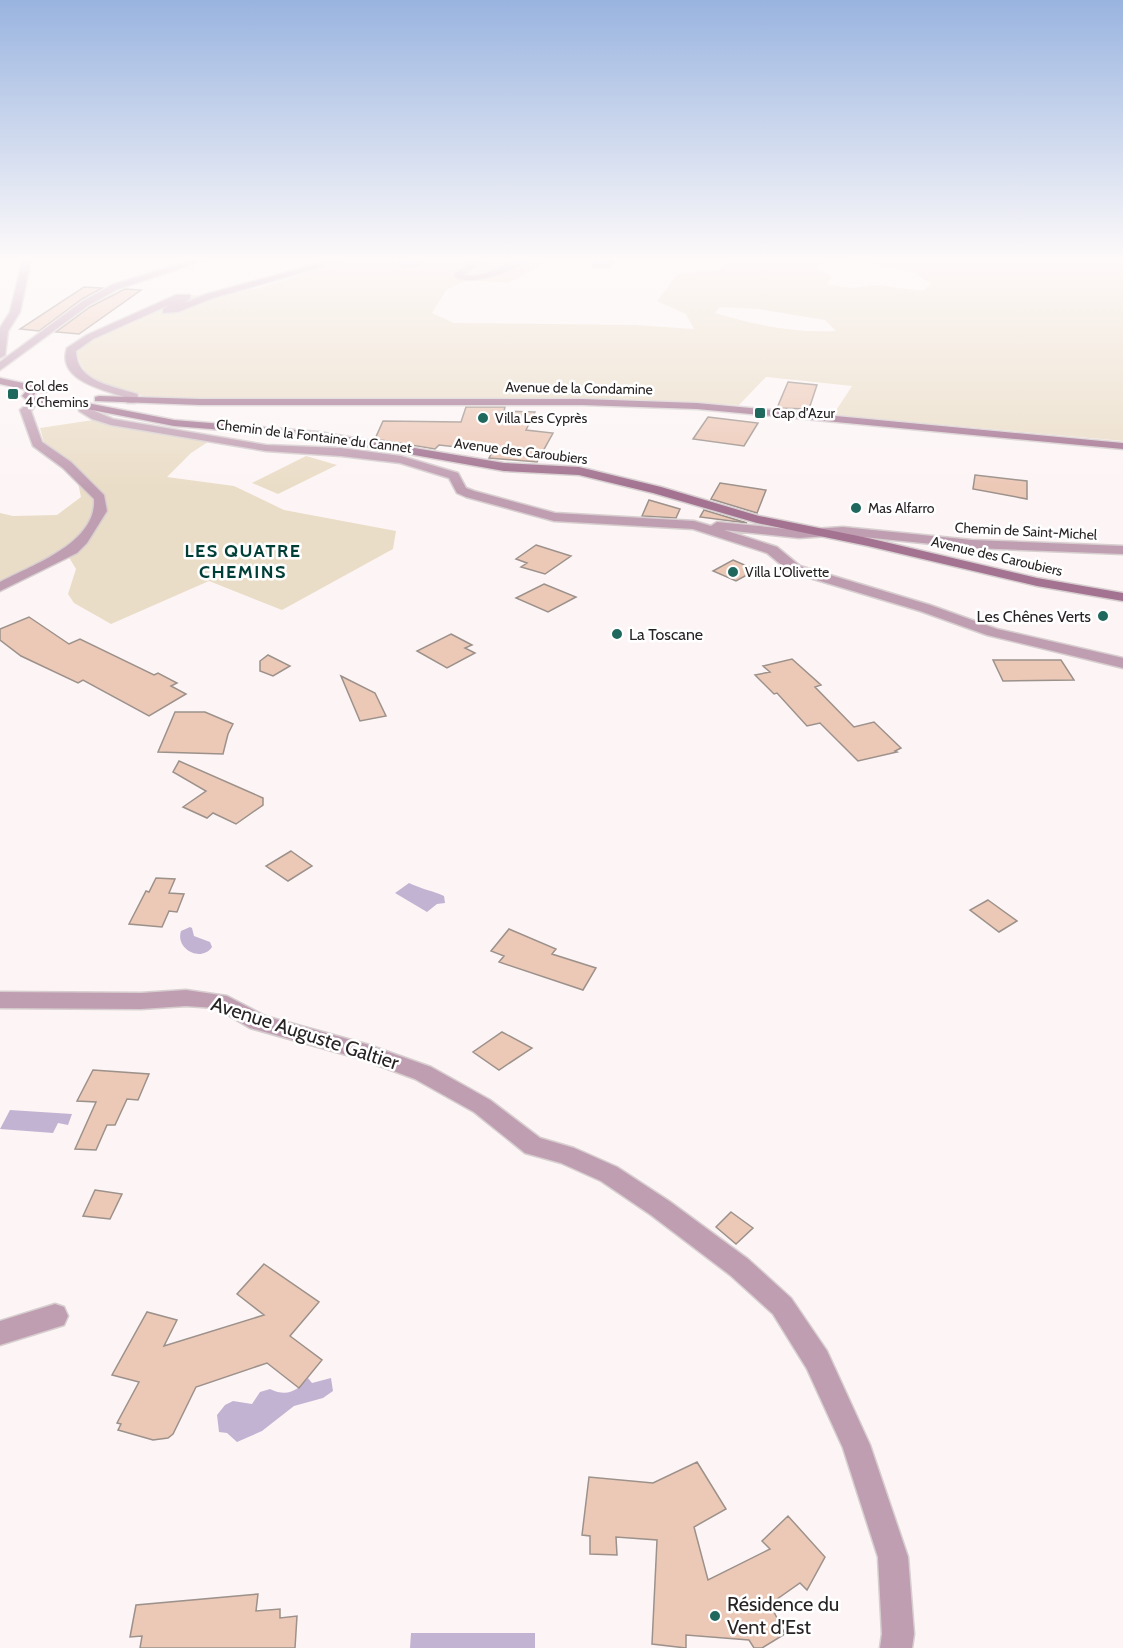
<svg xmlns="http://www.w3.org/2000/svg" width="1123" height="1648" font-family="Cabin,sans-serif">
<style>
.green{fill:#eaddc7;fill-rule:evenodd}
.water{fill:#c3b3d3}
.building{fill:#ecc8b6;stroke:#9c918b;stroke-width:1.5}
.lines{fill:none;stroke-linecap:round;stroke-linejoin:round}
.street-casing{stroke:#d7cfcf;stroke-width:3}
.secondary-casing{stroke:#d7cfcf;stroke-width:3}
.street{fill:#c09eb2;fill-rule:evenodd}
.secondary{fill:#a37391;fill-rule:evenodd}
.poi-dot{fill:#1f685e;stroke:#fff;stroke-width:2}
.labels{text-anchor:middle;stroke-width:5;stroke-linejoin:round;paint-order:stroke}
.far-poi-label{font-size:14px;fill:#292424;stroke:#fff;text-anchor:start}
.far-street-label{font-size:14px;fill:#292424;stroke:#fff}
.poi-label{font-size:16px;fill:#292424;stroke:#fff;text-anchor:end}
.far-district-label{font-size:18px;font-weight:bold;letter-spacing:1.5px;fill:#003f38;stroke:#fff}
.near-street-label{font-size:20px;fill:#292424;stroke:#fff}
.near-poi-label{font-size:20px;fill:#292424;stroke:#fff;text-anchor:start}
</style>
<rect width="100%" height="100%" fill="#fdf5f5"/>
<path class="green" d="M 351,259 L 553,259 L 508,283 L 466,280 L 446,290 L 432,313 L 454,323 L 636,325 L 694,329 L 686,314 L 657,301 L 678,274 L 718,270 L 732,259 L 1123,259 L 1123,441 L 833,415 L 852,386 L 766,377 L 739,405 L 613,399 L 148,398 C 114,383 90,393 75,351 L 79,345 L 184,295 L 219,296 L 259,288 ZM 823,260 L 869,264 L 914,272 L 931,284 L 923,291 L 876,285 L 852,288 L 827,285 L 832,276 L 817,269 ZM 720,307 L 758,309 L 825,320 L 836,331 C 795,333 754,325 715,313 Z
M 93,420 L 214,438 L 191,453 L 167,477 L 234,486 L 284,510 L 396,531 L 393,549 L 282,610 L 209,581 L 111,624 L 74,603 L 68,594 L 76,569 L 64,549 L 0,583 L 0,513 L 13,516 L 57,515 L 81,497 L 74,464 L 44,443 L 40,428 Z
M 306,456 L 337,465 L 278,494 L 252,483 Z"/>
<path class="water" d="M 409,883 C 421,889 434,891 444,896 L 445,903 L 437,904 L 427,912 L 395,893 Z
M 190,927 L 192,928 L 194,936 L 210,942 L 212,947 C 201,963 175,949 181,931 Z
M 10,1110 L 72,1114 L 68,1125 L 58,1123 L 53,1133 L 0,1129 Z
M 308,1378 L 312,1383 L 331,1378 L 333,1391 L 323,1398 L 294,1406 L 262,1431 L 237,1442 L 227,1433 L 219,1432 L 217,1415 L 225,1405 L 233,1401 L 252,1404 L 260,1392 L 270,1389 C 287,1397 296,1392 308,1378 Z
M 411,1633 L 535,1633 L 535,1648 L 410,1648 Z"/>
<path class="building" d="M 84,287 L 102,288 L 82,299 L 39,331 L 20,329 Z
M 125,289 L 141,290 L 79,334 L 56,332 L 90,307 Z
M 788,382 L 817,385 L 809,409 L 777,408 Z
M 466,407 L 505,407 L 504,411 L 535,412 L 526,430 L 553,433 L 537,462 L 489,458 L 493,451 L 439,445 L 435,449 L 375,439 L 383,421 L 461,422 Z
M 708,417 L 758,423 L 744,446 L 693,439 Z
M 975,475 L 1027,481 L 1027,499 L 973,489 Z
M 720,483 L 766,490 L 757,513 L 711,499 Z
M 649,500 L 680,509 L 676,518 L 642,516 Z
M 704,510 L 747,523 L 700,517 Z
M 536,545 L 571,556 L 545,574 L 521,567 L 527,563 L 516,559 Z
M 733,560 L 756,570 L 736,581 L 713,571 Z
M 544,584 L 576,597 L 548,612 L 516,598 Z
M 29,617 L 69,644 L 80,639 L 154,675 L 158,673 L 177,683 L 171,686 L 186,694 L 149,716 L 83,680 L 78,683 L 21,656 L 0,640 L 0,629 Z
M 451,634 L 472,645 L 465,648 L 475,653 L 447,668 L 417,651 Z
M 268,655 L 290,666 L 273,676 L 260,671 L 260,661 Z
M 792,659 L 821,685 L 815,687 L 854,727 L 874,722 L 901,748 L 895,751 L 897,752 L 858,761 L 820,723 L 807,726 L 777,693 L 774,694 L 755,675 L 770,672 L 763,666 Z
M 993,660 L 1061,660 L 1074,680 L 1003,681 Z
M 341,676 L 375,693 L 386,716 L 360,721 Z
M 175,712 L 205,712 L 233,724 L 228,734 L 223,754 L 158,752 Z
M 179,761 L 263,798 L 263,805 L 236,824 L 213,813 L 207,818 L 183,807 L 206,791 L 173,772 Z
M 291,851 L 312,866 L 288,881 L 266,866 Z
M 156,878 L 175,879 L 169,893 L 184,894 L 177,912 L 169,911 L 162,927 L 129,924 L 146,891 L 149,892 Z
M 988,900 L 1017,921 L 999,932 L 970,910 Z
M 509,929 L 556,949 L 552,954 L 596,968 L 583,990 L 499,962 L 504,956 L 491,951 Z
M 502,1032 L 532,1048 L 499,1070 L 473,1052 Z
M 93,1070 L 149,1074 L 138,1100 L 127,1099 L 115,1125 L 107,1125 L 96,1150 L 75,1149 L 96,1102 L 77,1101 Z
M 95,1190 L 122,1194 L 110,1219 L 83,1216 Z
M 731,1212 L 753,1228 L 736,1244 L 716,1227 Z
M 264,1264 L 319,1302 L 290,1336 L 322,1360 L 299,1388 L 267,1363 L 196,1387 L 173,1434 L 168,1438 L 153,1440 L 118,1430 L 121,1424 L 117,1423 L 139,1382 L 112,1375 L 147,1312 L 177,1320 L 164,1346 L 264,1315 L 237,1294 Z
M 697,1462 L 726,1509 L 694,1527 L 708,1580 L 770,1549 L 762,1541 L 788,1516 L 825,1557 L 807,1590 L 800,1583 L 770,1604 L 785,1634 L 762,1648 L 754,1648 L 749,1640 L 686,1635 L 686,1648 L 652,1644 L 657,1540 L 616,1537 L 617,1555 L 590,1554 L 590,1536 L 582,1535 L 589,1477 L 653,1483 Z
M 258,1594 L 256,1611 L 280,1609 L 280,1618 L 297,1616 L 295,1648 L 140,1648 L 142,1636 L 130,1637 L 136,1605 Z"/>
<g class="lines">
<defs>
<path id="street" d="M 23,259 L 31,259 L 20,312 L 8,331 L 5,355 L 0,358 L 0,328 L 10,312 Z
M 196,259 L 208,259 L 118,289 L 89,305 L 0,370 L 0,362 L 83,301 L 112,285 Z
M 336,259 L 349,259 L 213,298 L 178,312 L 163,313 L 163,309 L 169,305 L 93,339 L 76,351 C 76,382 113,386 137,394 L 138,396 L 135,403 L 127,403 L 127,398 C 105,390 56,381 67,348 L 87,335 L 176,295 L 190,295 L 190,299 L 184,303 L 207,294 Z
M 403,259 L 412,259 L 409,262 L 428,259 L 418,266 L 403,268 L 398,263 Z
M 476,259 L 485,259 L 464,275 C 487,280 508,258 531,259 C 515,270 473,287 455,277 L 455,273 Z
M 597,259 L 605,259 L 603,262 L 608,259 L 617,259 L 609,267 L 593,267 L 592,265 Z
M 33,399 L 38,402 L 31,411 L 42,442 L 71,462 L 104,495 L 107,511 L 87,543 L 77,553 L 0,591 L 0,582 C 32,565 97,543 94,499 L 63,468 L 33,446 L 20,410 Z
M 87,403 L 92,406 L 90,409 L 113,419 L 266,445 L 341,448 L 401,456 L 458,473 L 466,488 L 474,491 L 555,513 L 694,521 L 711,526 L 717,522 L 799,530 L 843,527 L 972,540 L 1123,546 L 1123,554 L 972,548 L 843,535 L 799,538 L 724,530 L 777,547 L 800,566 L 930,605 L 997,629 L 1123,658 L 1123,668 L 987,635 L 920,611 L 790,572 L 767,553 L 693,529 L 554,521 L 466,497 L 457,493 L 449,478 L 400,463 L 341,456 L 266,451 L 111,425 L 92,419 L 79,411 L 79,407 Z
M 186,990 L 227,996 L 265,1016 L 366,1044 L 431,1067 L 490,1100 L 540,1138 L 574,1148 L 617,1167 L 669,1201 L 748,1259 L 791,1298 L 827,1351 L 870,1445 L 908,1557 L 914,1634 L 912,1648 L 880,1648 L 882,1634 L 878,1557 L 843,1448 L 807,1369 L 773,1314 L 730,1275 L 651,1215 L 601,1181 L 561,1163 L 525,1153 L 474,1112 L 415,1079 L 361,1059 L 250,1028 L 216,1008 L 186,1006 L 141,1009 L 0,1008 L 0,992 L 141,993 Z
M 55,1304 L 64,1307 L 68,1316 L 64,1325 L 0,1345 L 0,1321 Z"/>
<path id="secondary" d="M 0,378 L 46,388 L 46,392 L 37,392 L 33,396 L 36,399 L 87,403 L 174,420 L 319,432 L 504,463 L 579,467 L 661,487 L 759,516 L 868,538 L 1037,578 L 1123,593 L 1123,601 L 1037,586 L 868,546 L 757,523 L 653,493 L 579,475 L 504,471 L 319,438 L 174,426 L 87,409 L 33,405 L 22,396 L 27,390 L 0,384 Z
M 99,396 L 200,399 L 583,399 L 697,403 L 1123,443 L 1123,449 L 697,409 L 583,405 L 200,405 L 95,401 L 95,397 Z"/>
</defs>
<use href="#street" class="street-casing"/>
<use href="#secondary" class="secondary-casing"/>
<use href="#street" class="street"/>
<use href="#secondary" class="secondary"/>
</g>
<linearGradient id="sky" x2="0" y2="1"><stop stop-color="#99b4e0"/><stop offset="0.53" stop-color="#fefafa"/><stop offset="1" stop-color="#fefafa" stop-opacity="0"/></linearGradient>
<rect width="1123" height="489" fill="url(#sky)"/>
<g class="poi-dot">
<rect x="7" y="388" width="12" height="12" rx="3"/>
<rect x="754" y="407" width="12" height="12" rx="3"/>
<circle cx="483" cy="418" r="6"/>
<circle cx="856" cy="508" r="6"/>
<circle cx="733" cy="572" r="6"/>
<circle cx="1103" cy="616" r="6"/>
<circle cx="617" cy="634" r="6"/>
<circle cx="715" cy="1616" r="6"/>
</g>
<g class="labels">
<g class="far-poi-label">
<text x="25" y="391">Col des<tspan x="25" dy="16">4 Chemins</tspan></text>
<text x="772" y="418">Cap d’Azur</text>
<text x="495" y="423">Villa Les Cyprès</text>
<text x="868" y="513">Mas Alfarro</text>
<text x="745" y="577">Villa L'Olivette</text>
</g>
<g class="far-street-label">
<text transform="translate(579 388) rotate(1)" y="5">Avenue de la Condamine</text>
<text transform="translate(314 436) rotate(7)" y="5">Chemin de la Fontaine du Cannet</text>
<text transform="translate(521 451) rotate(7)" y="5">Avenue des Caroubiers</text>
<text transform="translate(1026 531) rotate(3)" y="5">Chemin de Saint-Michel</text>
<text transform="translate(997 556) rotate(13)" y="5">Avenue des Caroubiers</text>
</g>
<g class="poi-label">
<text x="1091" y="622">Les Chênes Verts</text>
<text x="629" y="640" text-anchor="start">La Toscane</text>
</g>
<g class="far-district-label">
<text x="243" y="557">LES QUATRE<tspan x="243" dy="21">CHEMINS</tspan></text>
</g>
<g class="near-street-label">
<text transform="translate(305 1033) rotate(18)" y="7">Avenue Auguste Galtier</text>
</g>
<g class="near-poi-label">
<text x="727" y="1611">Résidence du<tspan x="727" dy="23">Vent d'Est</tspan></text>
</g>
</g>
</svg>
